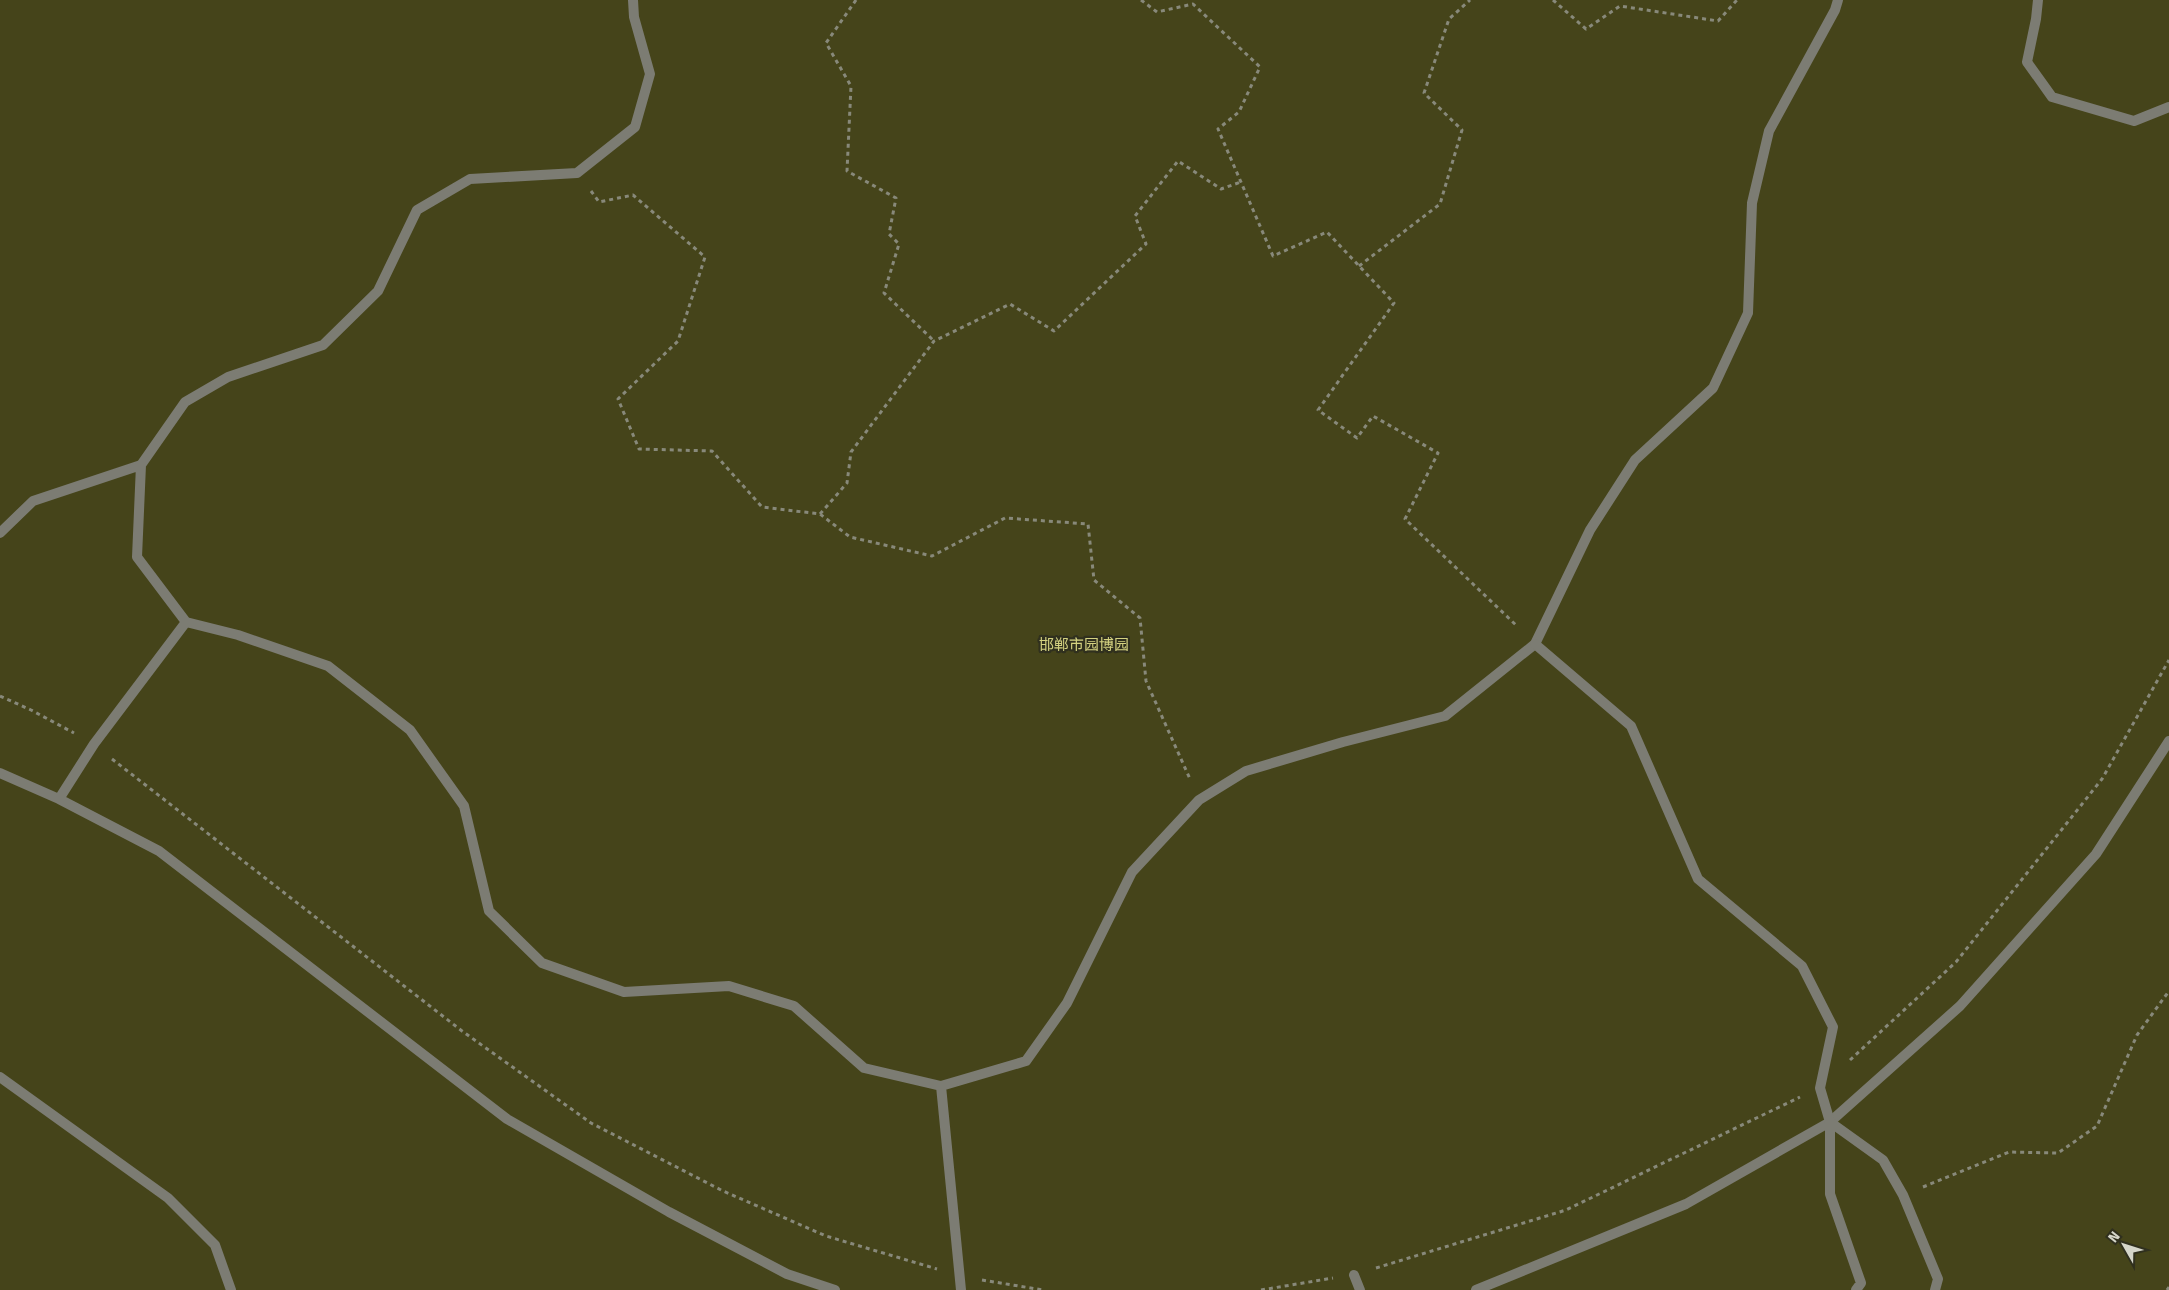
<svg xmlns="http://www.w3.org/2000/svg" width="2169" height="1290" font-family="'Fira Sans','Noto Sans SC',sans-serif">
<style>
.park{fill:#45441a}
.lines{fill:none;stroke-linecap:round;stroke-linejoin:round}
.path{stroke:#88897a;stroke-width:3;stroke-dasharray:4 4;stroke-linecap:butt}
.lane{stroke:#7c7c73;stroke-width:10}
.street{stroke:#7c7c73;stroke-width:10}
.labels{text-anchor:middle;stroke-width:4.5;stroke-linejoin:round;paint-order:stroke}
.park-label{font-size:15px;fill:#d4d280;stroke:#30301e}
</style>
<rect width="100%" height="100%" fill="#30301e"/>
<path class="park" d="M 0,0 L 2169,0 L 2169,1290 L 0,1290 Z"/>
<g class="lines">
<path class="path" d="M 856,0 L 826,43 L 851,86 L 847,171 L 896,198 L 889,234 L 899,244 L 884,293 L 934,341
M 1141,0 L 1157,12 L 1193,4 L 1260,67 L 1239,112 L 1218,129 L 1273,256 L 1327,232 L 1394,303 L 1318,410 L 1357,438 L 1373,416 L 1438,453 L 1405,519 L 1518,627
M 1553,0 L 1586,29 L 1620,6 L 1718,21 L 1737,0
M 591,191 L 599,202 L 633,195 L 705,257 L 678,341 L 618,399 L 639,449 L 712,451 L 762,507 L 820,514 L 850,537 L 932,556 L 1005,518 L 1088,524 L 1094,580 L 1140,618 L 1146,681 L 1190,779
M 1359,266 L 1440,204 L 1462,130 L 1424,93 L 1449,19 L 1470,0
M 820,514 L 847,483 L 851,452 L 934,341 L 1010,304 L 1054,331 L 1146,244 L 1135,216 L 1178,161 L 1221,189 L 1241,182
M 0,696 L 31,710 L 74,733
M 112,759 L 462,1031 L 591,1123 L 723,1191 L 826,1236 L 937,1269
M 1850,1060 L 1956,962 L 2102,779 L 2169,660
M 1923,1187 L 2009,1152 L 2058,1153 L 2097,1126 L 2137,1035 L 2169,991
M 1376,1268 L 1566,1210 L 1800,1097
M 982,1280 L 1043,1290
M 1261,1290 L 1333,1278
M 2167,1290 L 2169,1287"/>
<path class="lane" d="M 633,0 L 634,17 L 650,74 L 635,127 L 577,173 L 470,179 L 417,210 L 378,291 L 323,345 L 228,377 L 185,402 L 141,465 L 137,557 L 186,622 L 238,635 L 328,666 L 410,730 L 464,806 L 489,911 L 542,963 L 624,992 L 729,986 L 794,1006 L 864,1068 L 941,1086 L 1026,1061 L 1067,1003 L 1132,872 L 1199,800 L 1246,771 L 1343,742 L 1445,716 L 1535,644 L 1590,530 L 1635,460 L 1713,388 L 1748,313 L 1752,203 L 1769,131 L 1835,10 L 1838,0
M 2038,0 L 2036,19 L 2027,62 L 2052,97 L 2134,121 L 2169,107
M 0,533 L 33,501 L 141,465
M 0,773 L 59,799 L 159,851 L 507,1119 L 669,1212 L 787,1274 L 835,1290
M 59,799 L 94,744 L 186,622
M 0,1077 L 168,1198 L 215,1245 L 231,1290
M 941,1086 L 961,1290
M 1354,1275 L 1360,1290
M 1476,1290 L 1686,1204 L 1830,1122 L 1960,1006 L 2096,854 L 2169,741"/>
<path class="street" d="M 1535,644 L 1631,726 L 1698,879 L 1802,966 L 1833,1027 L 1820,1088 L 1830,1122 L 1883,1160 L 1903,1195 L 1938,1279 L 1935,1290
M 1830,1122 L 1830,1194 L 1861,1283 L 1856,1290"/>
</g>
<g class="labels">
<g class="park-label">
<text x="1084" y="650">邯郸市园博园</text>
</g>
</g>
<g transform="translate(2124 1245) rotate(309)" stroke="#30301e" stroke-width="4" paint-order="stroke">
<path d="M0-4L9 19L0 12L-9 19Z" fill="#d5d6ca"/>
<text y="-8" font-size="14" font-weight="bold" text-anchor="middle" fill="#d5d6ca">N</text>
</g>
</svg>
